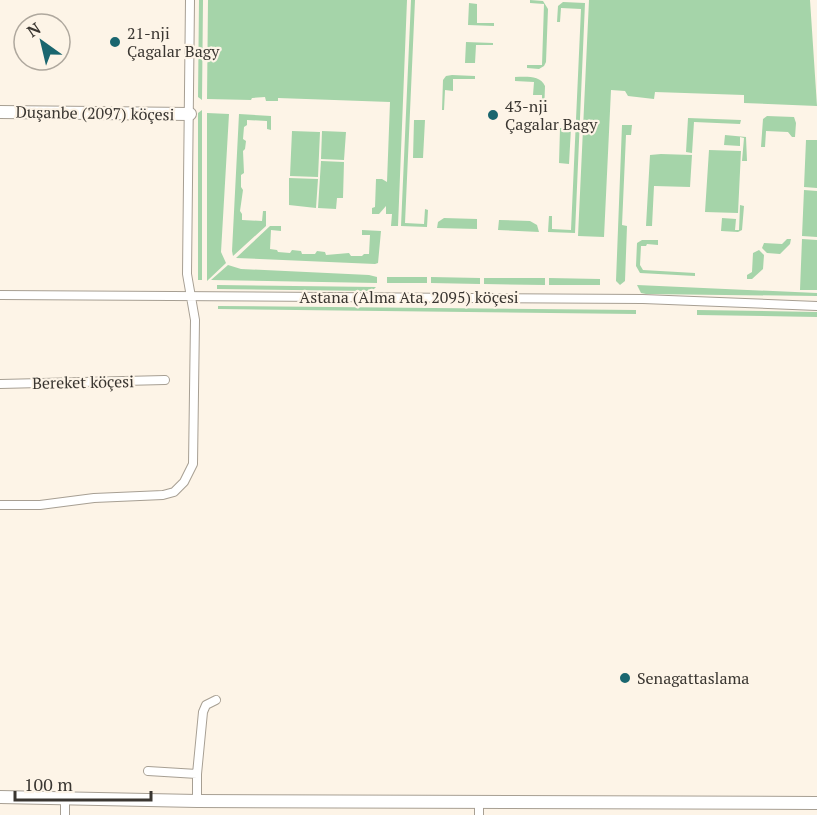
<svg xmlns="http://www.w3.org/2000/svg" width="817" height="815" font-family="'PT Serif',serif">
<style>
.green{fill:#a5d4a9}
.lines{fill:none;stroke-linecap:round;stroke-linejoin:round}
.street-casing{stroke:#a79f93;stroke-width:10}
.secondary-casing{stroke:#a79f93;stroke-width:14}
.street{stroke:#fff;stroke-width:8}
.secondary{stroke:#fff;stroke-width:12}
.poi-dot{fill:#1a666f;stroke:#fdf4e7;stroke-width:2}
.labels{text-anchor:middle;stroke-width:4.5;stroke-linejoin:round;paint-order:stroke}
.poi-label{font-size:16px;fill:#3a3631;stroke:#fdf4e7;text-anchor:start}
.street-label{font-size:16px;fill:#3a3631;stroke:#fdf4e7}
</style>
<rect width="100%" height="100%" fill="#fdf4e7"/>
<path class="green" d="M 199,0 L 203,0 L 202,100 L 198,97 Z
M 208,0 L 407,0 L 398,226 L 391,226 L 392,214 L 386,214 L 386,206 L 379,214 L 372,214 L 372,208 L 375,207 L 376,179 L 382,179 L 387,182 L 390,102 L 278,98 L 278,101 L 266,101 L 265,97 L 252,98 L 251,100 L 207,99 Z
M 411,0 L 415,0 L 405,223 L 424,224 L 425,209 L 428,210 L 427,227 L 401,226 Z
M 530,0 L 543,1 L 548,9 L 546,62 L 544,66 L 539,69 L 527,68 L 527,65 L 542,65 L 544,4 L 530,3 Z
M 589,0 L 810,0 L 817,106 L 744,103 L 744,95 L 655,92 L 654,99 L 628,96 L 625,91 L 611,90 L 604,237 L 578,236 Z
M 563,2 L 585,3 L 575,233 L 548,232 L 549,216 L 552,216 L 552,229 L 571,230 L 581,9 L 561,8 L 560,22 L 557,22 L 558,6 Z
M 469,3 L 477,4 L 477,23 L 494,23 L 494,26 L 468,25 Z
M 466,42 L 493,43 L 493,45 L 476,45 L 475,63 L 465,63 Z
M 452,75 L 475,76 L 475,79 L 453,79 L 453,91 L 445,90 L 444,110 L 442,110 L 443,80 L 446,76 Z
M 515,77 C 526,77 540,75 545,86 L 544,114 L 542,114 L 542,95 L 533,95 L 534,82 L 515,81 Z
M 202,110 L 202,280 L 198,280 L 198,113 Z
M 207,113 L 229,114 L 221,252 L 226,263 L 207,281 Z
M 239,114 L 271,116 L 271,130 L 267,129 L 267,121 L 247,120 L 247,125 L 244,127 L 243,139 L 246,141 L 245,149 L 243,151 L 244,173 L 241,175 L 241,187 L 243,190 L 240,211 L 242,214 L 242,220 L 262,221 L 263,211 L 266,211 L 266,226 L 233,256 L 232,251 Z
M 767,116 L 794,117 L 796,123 L 795,137 L 792,137 L 788,132 L 766,131 L 765,147 L 761,147 L 763,119 Z
M 688,118 L 741,120 L 740,124 L 694,122 L 692,153 L 686,152 Z
M 414,120 L 425,120 L 423,158 L 413,158 Z
M 622,125 L 632,125 L 631,135 L 626,135 L 622,225 L 627,226 L 625,281 L 620,285 L 616,281 Z
M 560,128 L 571,128 L 569,164 L 559,163 Z
M 292,131 L 320,132 L 318,177 L 290,176 Z
M 322,131 L 346,132 L 344,160 L 321,159 Z
M 725,135 L 746,137 L 747,161 L 742,161 L 744,138 L 740,137 L 740,146 L 724,145 Z
M 806,140 L 817,140 L 817,188 L 804,187 Z
M 709,150 L 741,151 L 738,213 L 705,212 Z
M 661,154 L 692,155 L 690,187 L 654,186 L 652,226 L 646,226 L 650,155 Z
M 321,161 L 344,162 L 343,198 L 337,198 L 336,209 L 318,208 Z
M 289,178 L 318,179 L 316,208 L 289,205 Z
M 804,190 L 817,191 L 817,237 L 802,236 Z
M 740,205 L 744,206 L 742,230 L 738,232 L 721,231 L 722,218 L 736,219 L 735,230 L 739,230 Z
M 444,218 L 477,219 L 477,229 L 437,228 L 438,222 Z
M 499,220 L 530,221 L 537,225 L 539,232 L 498,230 Z
M 270,226 L 281,226 L 281,231 L 271,230 L 270,249 L 277,250 L 278,252 L 290,253 L 292,250 L 301,251 L 302,254 L 315,254 L 317,251 L 325,252 L 326,255 L 349,253 L 351,256 L 362,256 L 364,254 L 369,254 L 370,235 L 362,235 L 362,230 L 381,231 L 378,263 L 375,264 L 236,258 Z
M 787,239 L 791,239 L 790,244 L 780,254 L 767,253 L 762,248 L 764,243 L 782,244 Z
M 802,239 L 817,240 L 817,290 L 800,290 Z
M 642,240 L 658,240 L 658,245 L 647,244 L 646,246 L 641,246 L 640,265 L 643,270 L 695,273 L 695,276 L 640,273 L 636,266 L 637,243 Z
M 759,250 L 764,255 L 763,269 L 752,279 L 747,279 L 747,275 L 752,272 L 753,253 Z
M 228,265 L 241,269 L 369,275 L 377,277 L 377,283 L 211,280 Z
M 387,277 L 427,277 L 427,283 L 387,283 Z
M 431,277 L 480,278 L 480,284 L 431,283 Z
M 484,278 L 545,278 L 545,285 L 484,284 Z
M 549,278 L 600,279 L 600,285 L 549,285 Z
M 217,285 L 376,287 L 372,291 L 217,289 Z
M 637,285 L 817,293 L 817,296 L 646,294 L 641,293 Z
M 218,306 L 636,310 L 636,314 L 218,309 Z
M 697,310 L 817,312 L 817,317 L 697,315 Z"/>
<g class="lines">
<defs>
<path id="street" d="M 0,295 L 643,299 L 817,306
M 0,384 L 165,380
M 0,505 L 40,505 L 94,498 L 163,495 L 174,492 L 184,482 L 193,464 L 195,320 L 187,274 L 190,0
M 148,771 L 197,774
M 197,801 L 197,774 L 203,712 L 206,705 L 216,700
M 479,802 L 479,815
M 65,815 L 65,799"/>
<path id="secondary" d="M 0,112 L 190,114
M 0,797 L 197,801 L 817,803"/>
</defs>
<use href="#street" class="street-casing"/>
<use href="#secondary" class="secondary-casing"/>
<use href="#street" class="street"/>
<use href="#secondary" class="secondary"/>
</g>
<g class="poi-dot">
<circle cx="115" cy="42" r="6"/>
<circle cx="493" cy="115" r="6"/>
<circle cx="625" cy="678" r="6"/>
</g>
<g class="labels">
<g class="poi-label">
<text x="127" y="39">21-nji<tspan x="127" dy="18">Çagalar Bagy</tspan></text>
<text x="505" y="112">43-nji<tspan x="505" dy="18">Çagalar Bagy</tspan></text>
<text x="637" y="684">Senagattaslama</text>
</g>
<g class="street-label">
<text transform="translate(95 113) rotate(1)" y="6">Duşanbe (2097) köçesi</text>
<text x="409" y="303">Astana (Alma Ata, 2095) köçesi</text>
<text transform="translate(83 382) rotate(-1)" y="6">Bereket köçesi</text>
</g>
</g>
<g transform="translate(42 42) rotate(326)"><circle r="28" fill="#fdf4e7" stroke="#afa89e" stroke-width="1.5"/>
<path d="M0-4.5L10 22L0 15L-10 22Z" fill="#1a666f"/>
<text y="-9" font-size="16" font-weight="bold" text-anchor="middle" fill="#3a3631">N</text>
</g>
<path d="M15 791v9h136v-9" fill="none" stroke="#3a3631" stroke-width="3"/>
<text x="24" y="791" font-size="18" fill="#3a3631" stroke="#fdf4e7" stroke-width="4.5" paint-order="stroke">100 m</text>
</svg>
